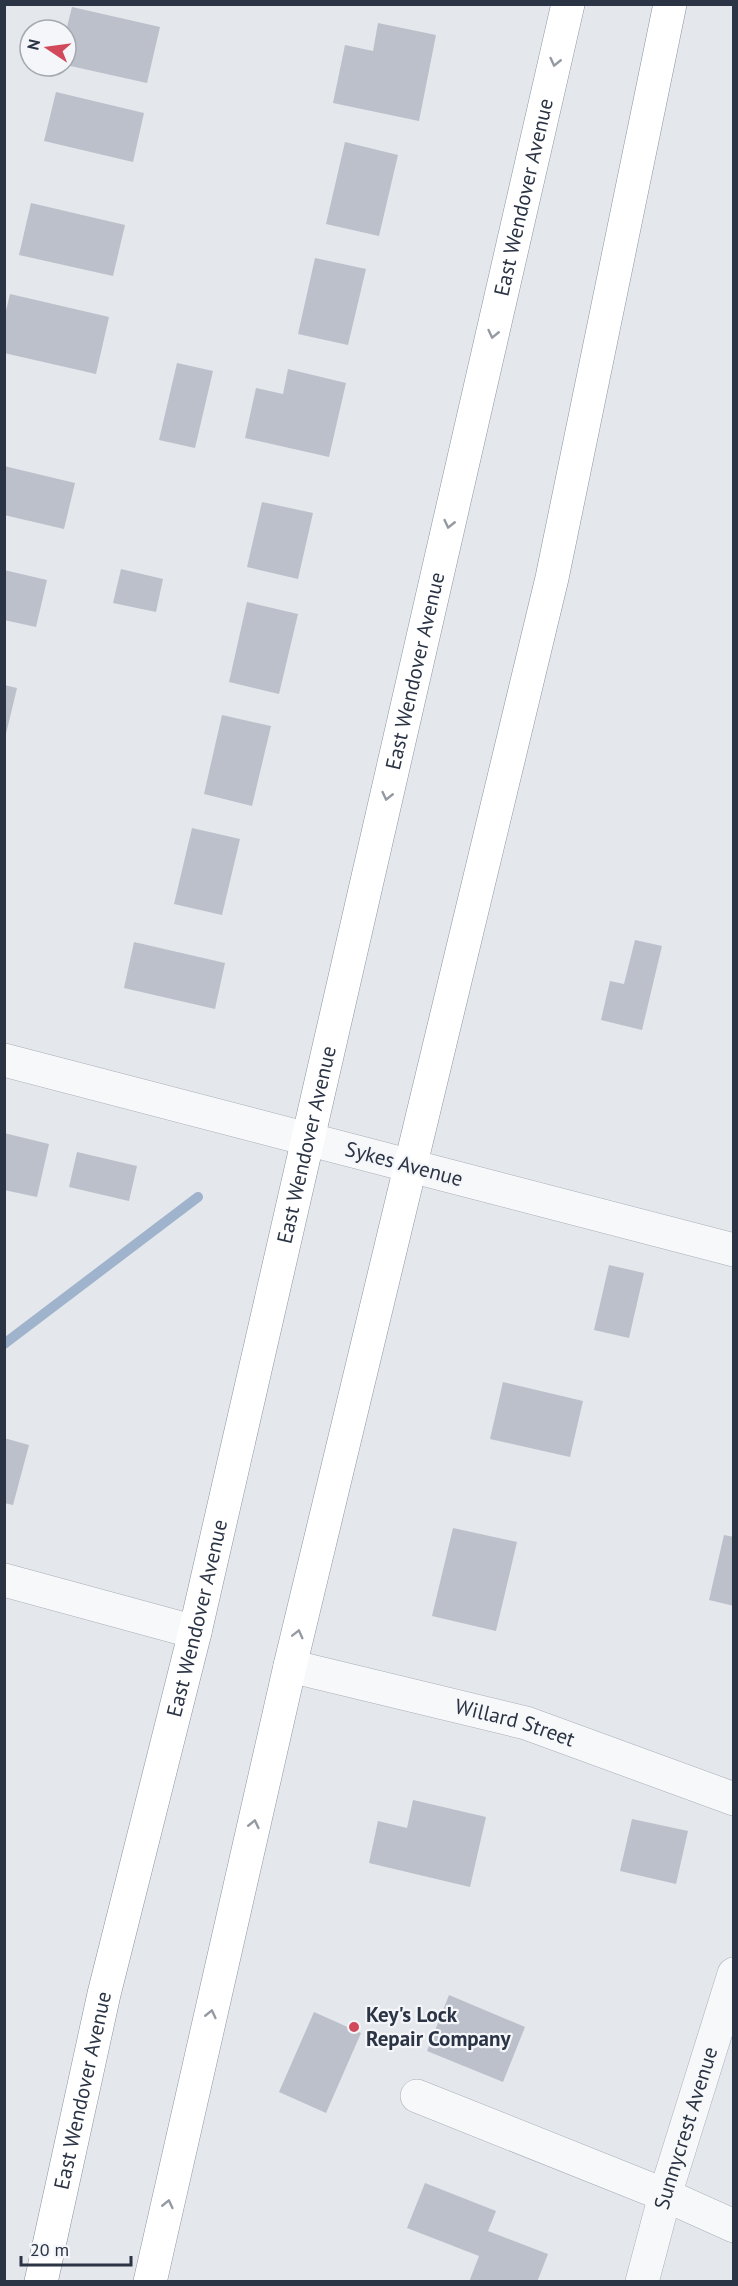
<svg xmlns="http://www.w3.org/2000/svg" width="738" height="2286" font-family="'PT Sans',sans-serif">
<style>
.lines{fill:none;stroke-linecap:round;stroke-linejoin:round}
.stream{stroke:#9fb4cc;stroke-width:10}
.building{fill:#bbc0ca}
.minor-casing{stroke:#a9aeb7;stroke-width:34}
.tertiary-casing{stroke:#a9aeb7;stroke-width:34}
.trunk-casing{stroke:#8b94a3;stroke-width:34}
.minor{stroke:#f7f8fa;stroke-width:33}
.tertiary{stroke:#f7f8fa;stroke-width:33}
.trunk{stroke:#fff;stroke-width:33}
.oneway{stroke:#959aa2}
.poi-dot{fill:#d1495b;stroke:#f4f6f9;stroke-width:2}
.labels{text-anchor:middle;stroke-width:4.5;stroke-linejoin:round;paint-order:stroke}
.street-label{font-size:21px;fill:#2b3445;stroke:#f4f6f9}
.poi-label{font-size:21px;font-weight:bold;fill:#2b3445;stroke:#f4f6f9;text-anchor:start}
</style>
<rect width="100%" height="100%" fill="#e4e7ec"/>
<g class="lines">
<path class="stream" d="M 4,1344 L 198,1197"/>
</g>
<path class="building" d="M 72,7 L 160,27 L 147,83 L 66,65 L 66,31 Z
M 378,23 L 436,35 L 419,121 L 333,103 L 345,45 L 373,51 Z
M 56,92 L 144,113 L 133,162 L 44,141 Z
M 345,142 L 398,155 L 379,236 L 326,224 Z
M 31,203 L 125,225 L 113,276 L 19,255 Z
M 315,258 L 366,269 L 348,345 L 298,334 Z
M 10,294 L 109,317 L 96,374 L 4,353 L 4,319 Z
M 177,363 L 213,371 L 195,448 L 159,440 Z
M 288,369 L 346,383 L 329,457 L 245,438 L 256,388 L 283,394 Z
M 4,466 L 75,483 L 64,529 L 4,515 Z
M 262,502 L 313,513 L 298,579 L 247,567 Z
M 121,569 L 163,579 L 156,612 L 113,603 Z
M 4,570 L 47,580 L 36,627 L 4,620 Z
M 247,602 L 298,614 L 279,694 L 229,682 Z
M 4,685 L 17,688 L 5,738 L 4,738 Z
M 222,715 L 271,726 L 252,806 L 204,794 Z
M 192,828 L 240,839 L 222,915 L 174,904 Z
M 635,940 L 662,946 L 642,1030 L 601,1020 L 610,981 L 624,984 Z
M 134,942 L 225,963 L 215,1009 L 124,988 Z
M 4,1133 L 49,1144 L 37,1197 L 4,1190 Z
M 77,1152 L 137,1166 L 129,1201 L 69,1187 Z
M 609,1265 L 644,1273 L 629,1338 L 594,1330 Z
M 503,1382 L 583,1401 L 570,1457 L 490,1439 Z
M 4,1438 L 29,1445 L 13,1505 L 4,1503 Z
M 453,1528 L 517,1542 L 496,1631 L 432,1616 Z
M 724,1535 L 734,1537 L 734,1606 L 709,1600 Z
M 413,1800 L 486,1817 L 470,1887 L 369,1863 L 378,1821 L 407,1828 Z
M 632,1819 L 688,1831 L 676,1884 L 620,1871 Z
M 449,1995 L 525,2027 L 503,2082 L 427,2051 Z
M 314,2012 L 361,2033 L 326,2113 L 279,2092 Z
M 425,2183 L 496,2211 L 488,2231 L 548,2254 L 537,2282 L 469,2282 L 479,2256 L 407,2228 Z"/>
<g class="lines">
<defs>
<g id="minor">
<path d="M 411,1166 L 734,1250"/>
<path d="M 4,1580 L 195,1632"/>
<path id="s1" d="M 290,1666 L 526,1723 L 734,1799"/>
<path d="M 417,2096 L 665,2195 L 734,2226"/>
<path id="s2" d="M 642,2282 L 665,2195 L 734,1974"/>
</g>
<path id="tertiary" d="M 4,1060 L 411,1166"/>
<g id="trunk">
<path id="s3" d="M 41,2282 L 104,1994 L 195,1632 L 568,4"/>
<path d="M 150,2282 L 290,1666 L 552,578 L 670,4"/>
</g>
</defs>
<use href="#minor" class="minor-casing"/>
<use href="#tertiary" class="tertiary-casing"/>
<use href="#trunk" class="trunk-casing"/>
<use href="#minor" class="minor"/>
<use href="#tertiary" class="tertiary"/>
<use href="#trunk" class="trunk"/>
</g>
<defs><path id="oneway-chevron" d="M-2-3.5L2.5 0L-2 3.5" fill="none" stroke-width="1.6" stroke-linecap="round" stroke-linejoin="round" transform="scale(1.5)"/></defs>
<g class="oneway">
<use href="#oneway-chevron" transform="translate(555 62) rotate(103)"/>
<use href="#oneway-chevron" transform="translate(493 334) rotate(103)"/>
<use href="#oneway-chevron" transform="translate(449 524) rotate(103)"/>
<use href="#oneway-chevron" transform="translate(387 796) rotate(103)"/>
<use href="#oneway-chevron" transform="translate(298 1634) rotate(-76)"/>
<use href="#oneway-chevron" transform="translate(254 1824) rotate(-77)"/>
<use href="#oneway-chevron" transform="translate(211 2014) rotate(-77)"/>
<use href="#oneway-chevron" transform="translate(168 2204) rotate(-77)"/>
</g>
<circle class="poi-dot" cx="354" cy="2027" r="6"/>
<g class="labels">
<g class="street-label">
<text dy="7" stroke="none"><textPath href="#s3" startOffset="2140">East Wendover Avenue</textPath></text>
<text dy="7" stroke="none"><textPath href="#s3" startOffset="1654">East Wendover Avenue</textPath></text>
<text dy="7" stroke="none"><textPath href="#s3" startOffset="1168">East Wendover Avenue</textPath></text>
<text transform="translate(404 1164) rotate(15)" y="7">Sykes Avenue</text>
<text dy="7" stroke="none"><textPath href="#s3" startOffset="682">East Wendover Avenue</textPath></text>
<text dy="7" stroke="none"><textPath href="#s1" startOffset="232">Willard Street</textPath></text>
<text dy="7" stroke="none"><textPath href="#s3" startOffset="196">East Wendover Avenue</textPath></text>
<text dy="7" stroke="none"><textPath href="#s2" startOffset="160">Sunnycrest Avenue</textPath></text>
</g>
<g class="poi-label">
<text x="366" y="2022">Key's Lock<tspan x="366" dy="24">Repair Company</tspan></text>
</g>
</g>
<rect width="738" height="2286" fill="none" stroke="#2b3445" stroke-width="12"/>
<g transform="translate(48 48) rotate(283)"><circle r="28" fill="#f4f6f9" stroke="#a4a8b1" stroke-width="1.5"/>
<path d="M0-4.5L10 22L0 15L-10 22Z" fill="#d1495b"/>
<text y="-9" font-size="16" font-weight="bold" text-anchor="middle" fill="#2b3445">N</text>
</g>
<path d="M21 2256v9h110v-9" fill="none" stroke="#2b3445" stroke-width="3"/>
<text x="30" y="2256" font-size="18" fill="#2b3445" stroke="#f4f6f9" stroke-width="4.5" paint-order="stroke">20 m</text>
</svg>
